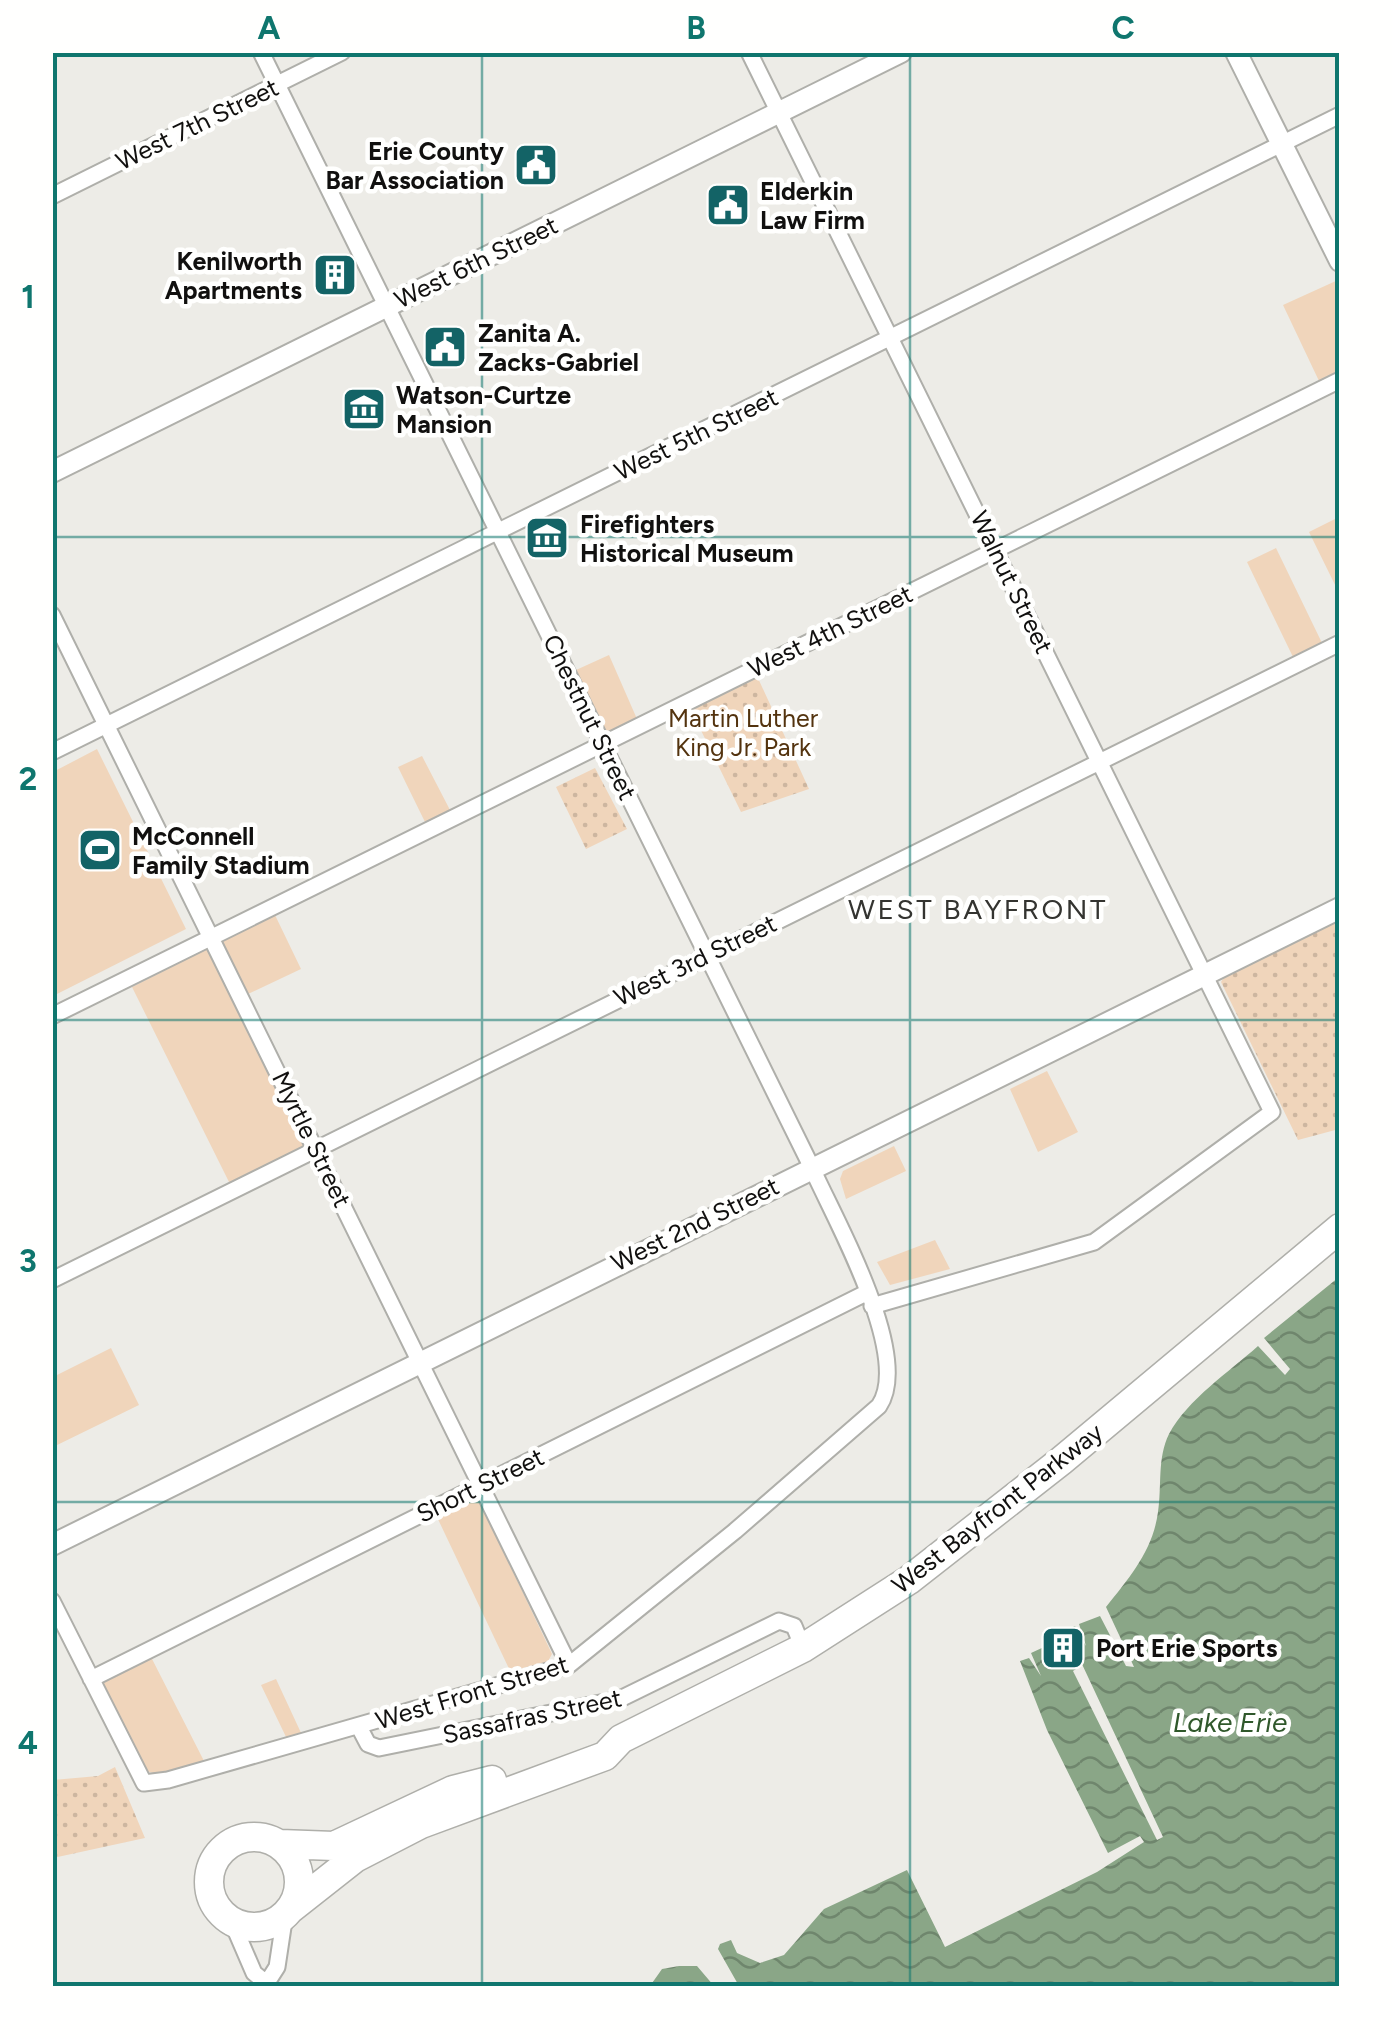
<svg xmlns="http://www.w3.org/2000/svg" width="1392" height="2039" font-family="Figtree,sans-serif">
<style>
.grass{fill:#f0d5bb}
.park{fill:url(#park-dots)}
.water{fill:url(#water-waves)}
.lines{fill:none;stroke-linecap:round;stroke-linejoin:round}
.street-casing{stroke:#afafaa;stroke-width:19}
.secondary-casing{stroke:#afafaa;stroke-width:24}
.highway-casing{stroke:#afafaa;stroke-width:31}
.street{stroke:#fff;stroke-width:15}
.secondary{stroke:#fff;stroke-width:20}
.highway{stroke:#fff;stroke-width:28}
.grid{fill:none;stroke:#0f766e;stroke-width:2.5;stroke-opacity:0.55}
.labels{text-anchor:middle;stroke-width:9;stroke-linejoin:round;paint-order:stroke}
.street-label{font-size:25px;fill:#11100f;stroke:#fffffe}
.poi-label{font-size:25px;font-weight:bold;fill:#11100f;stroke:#fffffe;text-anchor:start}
.park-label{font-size:25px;fill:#53330e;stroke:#fffffe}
.neighbourhood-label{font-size:28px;letter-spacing:2.5px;fill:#343430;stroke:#fffffe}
.water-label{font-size:28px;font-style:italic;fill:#30582b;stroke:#fffffe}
.neatline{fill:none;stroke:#0f766e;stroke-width:4}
.grid-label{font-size:32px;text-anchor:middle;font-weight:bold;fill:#0f766e}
</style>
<defs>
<pattern id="park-dots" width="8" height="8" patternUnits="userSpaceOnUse" patternTransform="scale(2.5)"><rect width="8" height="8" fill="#f0d5bb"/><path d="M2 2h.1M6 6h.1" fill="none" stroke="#cdb6a0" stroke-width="1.8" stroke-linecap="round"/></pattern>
<pattern id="water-waves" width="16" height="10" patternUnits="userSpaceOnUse" patternTransform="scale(2.5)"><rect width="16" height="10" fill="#8aa687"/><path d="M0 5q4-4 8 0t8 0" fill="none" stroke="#6f866d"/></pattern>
</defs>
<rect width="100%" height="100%" fill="#edece7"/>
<path class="grass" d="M 1338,280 L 1339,370 L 1319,381 L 1283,305 Z
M 1339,517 L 1339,593 L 1309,532 Z
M 1276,548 L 1322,643 L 1293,657 L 1247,562 Z
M 609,655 L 637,719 L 607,733 L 576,670 Z
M 97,749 L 186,929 L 53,996 L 53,772 Z
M 422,756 L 450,810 L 425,822 L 398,767 Z
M 275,915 L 301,969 L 248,994 L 222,941 Z
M 207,949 L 308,1147 L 230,1184 L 132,987 Z
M 1047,1071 L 1078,1132 L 1038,1152 L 1010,1089 Z
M 894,1146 L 906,1171 L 846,1199 L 840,1179 L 843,1171 Z
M 935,1240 L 950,1269 L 890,1285 L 877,1262 Z
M 111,1348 L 139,1405 L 53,1447 L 53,1377 Z
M 473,1497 L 478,1498 L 552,1654 L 546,1665 L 512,1675 L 436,1515 Z
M 151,1657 L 204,1761 L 156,1774 L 146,1771 L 103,1686 L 103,1681 Z
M 276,1679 L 302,1735 L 287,1739 L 261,1685 Z"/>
<path class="park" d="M 757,676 L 809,789 L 741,812 L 691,710 Z
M 595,768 L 627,829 L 586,849 L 556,787 Z
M 1339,918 L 1339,1129 L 1298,1140 L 1221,982 L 1226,974 Z
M 115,1767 L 145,1838 L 53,1858 L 53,1780 L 98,1776 Z"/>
<path class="water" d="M 1339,1277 L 1339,1986 L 739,1986 L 718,1949 L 720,1944 L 731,1940 L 737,1953 L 760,1963 L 784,1955 L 824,1909 L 907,1870 L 945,1947 L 1097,1872 L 1144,1842 L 1140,1836 L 1108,1853 L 1047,1730 L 1020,1661 L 1029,1658 L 1041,1676 L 1031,1653 L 1044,1647 L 1058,1668 L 1047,1645 L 1050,1641 L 1061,1665 L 1073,1655 L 1079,1667 L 1073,1671 L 1157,1840 L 1163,1837 L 1066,1630 L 1075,1626 L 1086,1646 L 1079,1624 L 1100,1616 L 1126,1666 L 1134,1667 L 1106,1607 C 1130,1577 1153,1550 1158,1512 C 1162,1486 1157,1458 1169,1434 C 1188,1399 1229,1372 1258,1346 L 1285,1375 L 1290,1369 L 1264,1338 Z
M 679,1966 L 697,1966 L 714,1986 L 650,1986 L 662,1969 Z"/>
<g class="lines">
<defs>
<path id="street" d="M 749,52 L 1272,1112 L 1094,1242 L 872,1306
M 52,196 L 342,52
M 52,615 L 569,1665
M 52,752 L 1340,115
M 52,1016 L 1340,380
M 52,1280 L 1340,643
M 52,1601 L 144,1783 L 168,1780 L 569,1665 L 735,1531 L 879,1406 C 913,1356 834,1218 811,1166 L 261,52
M 91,1679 L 868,1292
M 359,1727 L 368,1744 L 379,1748 L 620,1699 L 779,1621 L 794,1626 L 803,1648
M 232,1922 L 254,1973 L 270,1986
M 268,1981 L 277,1967 L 285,1914"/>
<path id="secondary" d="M 1236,52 L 1340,261
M 52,472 L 901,52
M 52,1545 L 1340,908"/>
<path id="highway" d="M209 1882a45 45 0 1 1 90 0a45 45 0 1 1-90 0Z
M 280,1844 L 334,1846 L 453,1790 L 492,1780
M 289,1910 L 355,1858 L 421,1824 L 605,1756 L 621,1739 L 803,1648 L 909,1580 L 1061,1461 L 1340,1228"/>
</defs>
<use href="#street" class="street-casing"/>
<use href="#secondary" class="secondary-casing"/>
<use href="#highway" class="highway-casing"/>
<use href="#street" class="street"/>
<use href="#secondary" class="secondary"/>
<use href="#highway" class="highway"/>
</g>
<path class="grid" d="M 482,52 L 482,1986M 910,52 L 910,1986M 52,537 L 1340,537M 52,1020 L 1340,1020M 52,1502 L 1340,1502"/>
<defs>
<symbol id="civic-square" viewBox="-11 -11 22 22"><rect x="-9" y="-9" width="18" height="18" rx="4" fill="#136366" stroke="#fffffe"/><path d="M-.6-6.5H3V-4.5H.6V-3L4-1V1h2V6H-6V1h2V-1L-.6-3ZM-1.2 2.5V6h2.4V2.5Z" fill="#fff"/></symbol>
<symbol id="building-square" viewBox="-11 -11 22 22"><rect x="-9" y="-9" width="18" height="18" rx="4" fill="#136366" stroke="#fffffe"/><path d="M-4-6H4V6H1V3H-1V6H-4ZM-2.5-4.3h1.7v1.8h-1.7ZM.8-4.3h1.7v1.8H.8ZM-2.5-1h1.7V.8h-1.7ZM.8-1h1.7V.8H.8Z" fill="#fff"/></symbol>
<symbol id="museum-square" viewBox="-11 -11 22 22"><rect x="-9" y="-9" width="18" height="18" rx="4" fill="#136366" stroke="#fffffe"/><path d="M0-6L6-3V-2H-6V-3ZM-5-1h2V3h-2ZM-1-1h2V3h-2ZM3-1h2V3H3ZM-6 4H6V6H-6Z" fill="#fff"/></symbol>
<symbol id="stadium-square" viewBox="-11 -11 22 22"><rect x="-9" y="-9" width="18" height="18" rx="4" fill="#136366" stroke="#fffffe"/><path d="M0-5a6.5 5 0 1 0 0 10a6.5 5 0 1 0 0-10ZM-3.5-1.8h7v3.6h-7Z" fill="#fff"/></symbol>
</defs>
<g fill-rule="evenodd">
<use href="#civic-square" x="511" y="140" width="50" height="50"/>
<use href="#civic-square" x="703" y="180" width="50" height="50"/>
<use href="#building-square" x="310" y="250" width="50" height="50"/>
<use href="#civic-square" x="420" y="322" width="50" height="50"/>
<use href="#museum-square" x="339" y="384" width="50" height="50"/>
<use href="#museum-square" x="522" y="513" width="50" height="50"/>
<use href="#stadium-square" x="75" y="825" width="50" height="50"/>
<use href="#building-square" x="1038" y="1623" width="50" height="50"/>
</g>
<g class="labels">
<g class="street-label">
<text transform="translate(197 124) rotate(-26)" y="9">West 7th Street</text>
<text transform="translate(476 262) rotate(-26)" y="9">West 6th Street</text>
<text transform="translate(696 434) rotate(-26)" y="9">West 5th Street</text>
<text transform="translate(1012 582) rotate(64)" y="9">Walnut Street</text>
<text transform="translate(830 631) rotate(-26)" y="9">West 4th Street</text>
<text transform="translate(590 717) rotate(64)" y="9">Chestnut Street</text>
<text transform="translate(695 960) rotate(-26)" y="9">West 3rd Street</text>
<text transform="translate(312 1139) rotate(64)" y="9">Myrtle Street</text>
<text transform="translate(695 1224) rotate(-26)" y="9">West 2nd Street</text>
<text transform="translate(480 1485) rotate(-26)" y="9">Short Street</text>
<text transform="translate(997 1508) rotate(-38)" y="9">West Bayfront Parkway</text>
<text transform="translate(472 1692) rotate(-17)" y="9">West Front Street</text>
<text transform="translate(532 1716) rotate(-12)" y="9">Sassafras Street</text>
</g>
<g class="poi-label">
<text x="504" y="160" text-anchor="end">Erie County<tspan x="504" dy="29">Bar Association</tspan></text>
<text x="760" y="200">Elderkin<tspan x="760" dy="29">Law Firm</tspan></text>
<text x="302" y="270" text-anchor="end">Kenilworth<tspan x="302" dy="29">Apartments</tspan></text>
<text x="478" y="342">Zanita A.<tspan x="478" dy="29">Zacks-Gabriel</tspan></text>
<text x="396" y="404">Watson-Curtze<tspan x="396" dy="29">Mansion</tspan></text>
<text x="580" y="533">Firefighters<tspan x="580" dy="29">Historical Museum</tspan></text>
<text x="132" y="845">McConnell<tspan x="132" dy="29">Family Stadium</tspan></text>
<text x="1096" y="1657">Port Erie Sports</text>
</g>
<g class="park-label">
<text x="743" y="727">Martin Luther<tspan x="743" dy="29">King Jr. Park</tspan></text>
</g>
<g class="neighbourhood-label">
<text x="978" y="919">WEST BAYFRONT</text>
</g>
<g class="water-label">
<text x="1230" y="1732">Lake Erie</text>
</g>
</g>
<rect width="1392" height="2039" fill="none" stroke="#fffffe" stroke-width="110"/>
<rect x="55" y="55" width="1282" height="1929" class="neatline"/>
<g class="grid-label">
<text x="269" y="39">A</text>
<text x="696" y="39">B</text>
<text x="1123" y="39">C</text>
<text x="28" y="308">1</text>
<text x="28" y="790">2</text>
<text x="28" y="1272">3</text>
<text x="28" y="1754">4</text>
</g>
</svg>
